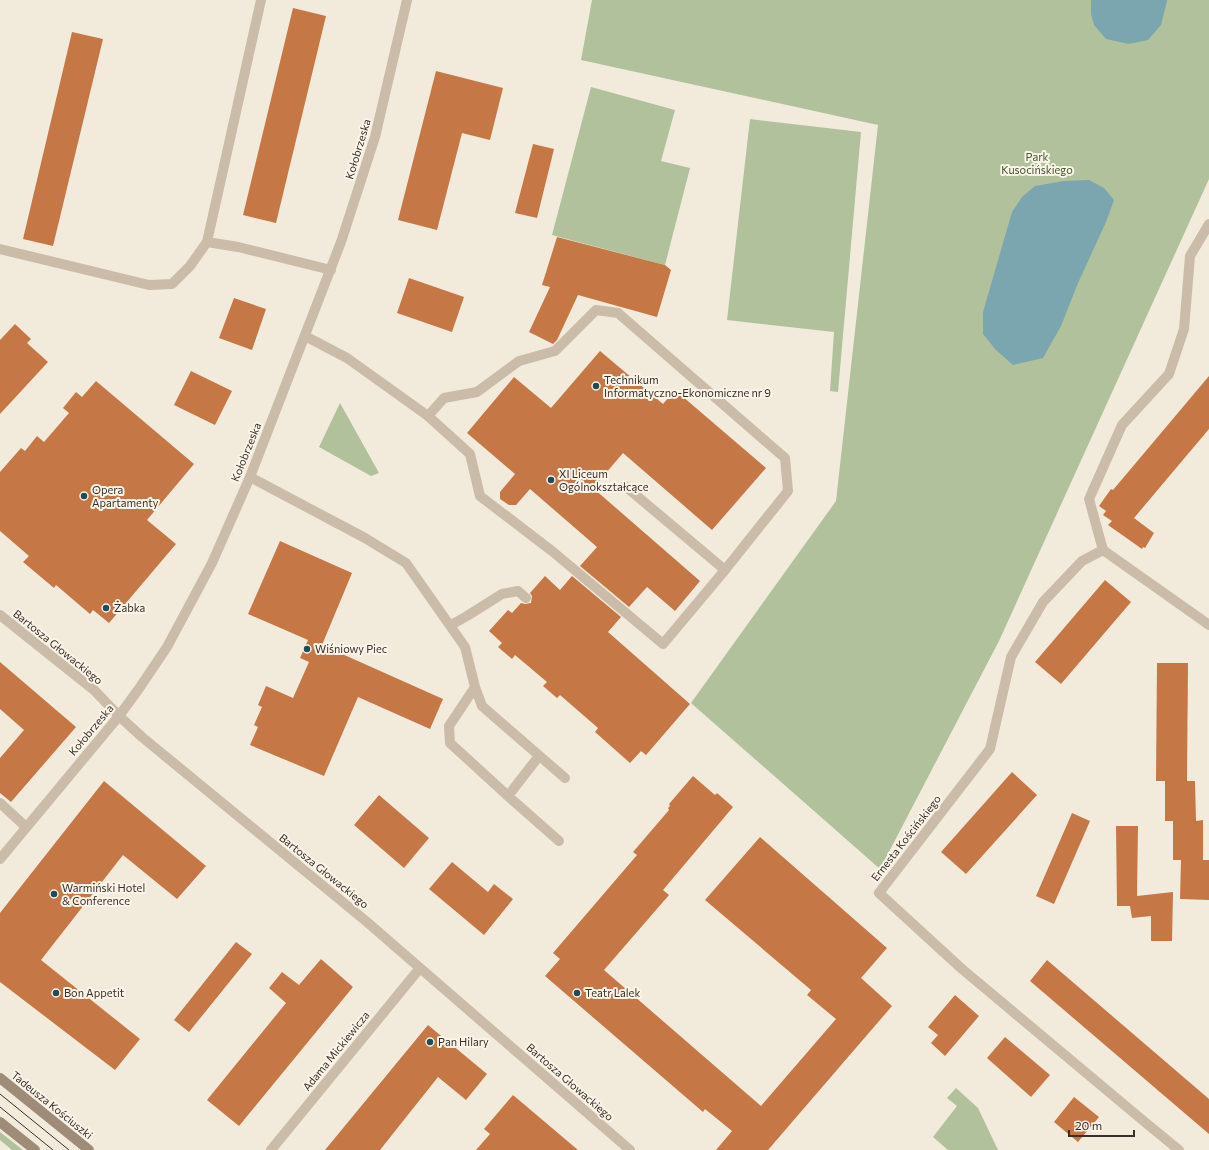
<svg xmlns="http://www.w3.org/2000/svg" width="1209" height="1150" font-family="Commissioner,sans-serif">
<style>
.green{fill:#b0c19c}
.water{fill:#7ba6af}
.building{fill:#c67746}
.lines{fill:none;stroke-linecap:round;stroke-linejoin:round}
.lane{stroke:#cabca8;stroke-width:10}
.street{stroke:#cabca8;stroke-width:10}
.secondary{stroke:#9e8c79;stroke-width:10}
.tram{stroke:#372f28;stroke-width:1}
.poi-dot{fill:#1d4d59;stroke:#faf4e9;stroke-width:1.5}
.labels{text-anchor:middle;stroke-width:4;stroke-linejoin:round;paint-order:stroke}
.street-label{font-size:11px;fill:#372f28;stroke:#faf4e9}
.park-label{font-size:11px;fill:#41562c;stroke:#faf4e9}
.poi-label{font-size:11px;fill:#372f28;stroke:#faf4e9;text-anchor:start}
</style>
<rect width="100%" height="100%" fill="#f2ebdc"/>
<path class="green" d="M 592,0 L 1209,0 L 1209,179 L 999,641 L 880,869 L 691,703 L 836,501 L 878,125 L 581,60 Z
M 591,87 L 675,110 L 661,161 L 690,168 L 665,265 L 552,235 Z
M 750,119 L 861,132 L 838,392 L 830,391 L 834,332 L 727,320 Z
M 340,403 L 379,473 L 371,476 L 319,447 Z
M 956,1088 L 978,1108 L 998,1150 L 948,1150 L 933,1137 L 957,1106 L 947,1098 Z
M 0,1132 L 23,1150 L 12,1150 L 0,1140 Z"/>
<path class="water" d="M 1091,0 L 1167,0 L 1167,1 L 1161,25 L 1148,40 L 1129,44 L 1106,39 L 1094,25 L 1091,14 Z
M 1089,180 L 1104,188 L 1114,200 L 1106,222 L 1078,283 L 1061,326 L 1043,358 L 1013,365 L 996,350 L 983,334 L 983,312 L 1012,212 L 1022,197 L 1035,186 L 1064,181 Z"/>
<path class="building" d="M 293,8 L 326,16 L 276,223 L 243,215 Z
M 72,32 L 103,39 L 53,246 L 23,239 Z
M 436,71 L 503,88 L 490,140 L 462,133 L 437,230 L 398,220 Z
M 533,144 L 554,149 L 537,218 L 515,213 Z
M 557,237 L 665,265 L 671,270 L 657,317 L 578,295 L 557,340 L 553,344 L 529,332 L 550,287 L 542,285 Z
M 409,278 L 464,297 L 452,332 L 397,313 Z
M 234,298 L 266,309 L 252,350 L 219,338 Z
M 15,324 L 31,339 L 27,343 L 48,362 L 0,414 L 0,340 Z
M 600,351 L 663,404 L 675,390 L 766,468 L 712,530 L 623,453 L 593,488 L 700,581 L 675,611 L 647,587 L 629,607 L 580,566 L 597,547 L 530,489 L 516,505 L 509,505 L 500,499 L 500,492 L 515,474 L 467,433 L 514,377 L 551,408 Z
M 191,371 L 232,391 L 215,425 L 174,405 Z
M 1209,376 L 1209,429 L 1134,518 L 1154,533 L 1145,548 L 1143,547 L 1142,549 L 1108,525 L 1112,521 L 1103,515 L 1106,511 L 1099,506 L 1111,489 L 1113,490 Z
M 96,381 L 194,464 L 147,520 L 176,544 L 109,623 L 93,610 L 90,614 L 56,585 L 54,588 L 23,562 L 29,556 L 0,531 L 0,472 L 21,448 L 25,451 L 37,436 L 44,442 L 69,413 L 63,408 L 76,392 L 82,397 Z
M 280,541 L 352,573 L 322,645 L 443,699 L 430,729 L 358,697 L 324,776 L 250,745 L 258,727 L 254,725 L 262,707 L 258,705 L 266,686 L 293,698 L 309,662 L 300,658 L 308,640 L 248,614 Z
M 545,576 L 560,590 L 572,576 L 621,617 L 608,632 L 690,704 L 646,755 L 641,751 L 630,763 L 595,732 L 598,728 L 560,695 L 557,698 L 543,686 L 547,682 L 515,655 L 512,659 L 498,647 L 502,643 L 489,631 L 508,610 L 512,613 L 521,603 L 525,604 L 531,603 L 532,596 L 530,593 Z
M 1105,580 L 1131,602 L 1061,684 L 1035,662 Z
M 0,662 L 76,727 L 11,802 L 0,793 L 0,758 L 24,730 L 0,709 Z
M 1157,663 L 1188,663 L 1187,781 L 1195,781 L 1196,821 L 1203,820 L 1203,860 L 1209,860 L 1209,900 L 1180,899 L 1181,860 L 1173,860 L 1173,821 L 1165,821 L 1165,781 L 1156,781 Z
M 1012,772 L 1037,795 L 966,874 L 941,852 Z
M 693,776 L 715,795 L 717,793 L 733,807 L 663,890 L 669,895 L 604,970 L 761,1106 L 836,1019 L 807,995 L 811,990 L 705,900 L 760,837 L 887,948 L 861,978 L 892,1006 L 768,1150 L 716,1150 L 732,1131 L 705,1109 L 703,1112 L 545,976 L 560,959 L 553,953 L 637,855 L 633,852 L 669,810 L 668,808 L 670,806 L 669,804 Z
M 104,781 L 206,866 L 177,899 L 123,855 L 41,960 L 140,1039 L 115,1070 L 0,982 L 0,913 Z
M 379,795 L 429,838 L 404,868 L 354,825 Z
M 1072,813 L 1090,821 L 1054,904 L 1036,896 Z
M 1116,826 L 1138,826 L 1137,896 L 1173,892 L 1172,941 L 1151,941 L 1151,916 L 1132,918 L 1130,906 L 1117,906 Z
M 452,862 L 488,892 L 494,884 L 513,899 L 484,935 L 429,889 Z
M 236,942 L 252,954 L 189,1032 L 174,1020 Z
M 321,959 L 353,987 L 239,1126 L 207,1100 L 286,1003 L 269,988 L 282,972 L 299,985 Z
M 1047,960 L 1209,1099 L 1209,1134 L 1030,981 Z
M 955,995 L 979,1016 L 945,1056 L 931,1043 L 938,1035 L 928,1027 Z
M 428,1025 L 487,1074 L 466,1100 L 438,1077 L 380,1150 L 325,1150 Z
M 1005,1037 L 1050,1075 L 1031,1097 L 987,1058 Z
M 513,1095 L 578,1150 L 476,1150 L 490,1134 L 484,1129 Z
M 1074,1097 L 1099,1117 L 1078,1142 L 1054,1122 Z"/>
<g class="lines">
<path class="lane" d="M 207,242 L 238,247 L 331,270
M 0,249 L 149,285 L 172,284 L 190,266 L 207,242 L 261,0
M 305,336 L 347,358 L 428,416 L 470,454 L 480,496 L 552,551 L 663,644 L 725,570 L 788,491 L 785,458 L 618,313 L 596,310 L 555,351 L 519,361 L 477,392 L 444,398 L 428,416
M 250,477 L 365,538 L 406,563 L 465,647 L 475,687 L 482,706 L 565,778
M 625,486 L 725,570
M 451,625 L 467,616 L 502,594 L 518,591 L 526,598
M 475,687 L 449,726 L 450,743 L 508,796 L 539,756
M 508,796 L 559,841
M 0,803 L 26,827"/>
<path class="street" d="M 1209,224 L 1190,256 L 1184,329 L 1169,374 L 1122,425 L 1089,499 L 1103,550 L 1209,625
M 1103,550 L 1082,561 L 1043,602 L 1011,657 L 990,749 L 879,893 L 962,969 L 1146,1123 L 1179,1150
M 0,615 L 94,690 L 119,716 L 142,737 L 367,922 L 630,1150
M 0,859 L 119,716 L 138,690 L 167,647 L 212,563 L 250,477 L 341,242 L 375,137 L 407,0
M 271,1150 L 420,968"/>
<path class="secondary" d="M 0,1078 L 89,1150
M 0,1122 L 35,1150"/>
<path class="tram" d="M 0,1094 L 69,1150
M 0,1107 L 53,1150"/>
</g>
<g class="poi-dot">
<circle cx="596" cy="386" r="4"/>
<circle cx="551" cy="480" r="4"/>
<circle cx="84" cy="496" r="4"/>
<circle cx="106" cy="608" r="4"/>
<circle cx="307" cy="649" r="4"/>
<circle cx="54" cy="894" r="4"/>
<circle cx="56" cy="993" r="4"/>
<circle cx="577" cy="993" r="4"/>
<circle cx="430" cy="1042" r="4"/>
</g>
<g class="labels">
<g class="street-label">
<text transform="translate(358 149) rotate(-73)" y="4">Kołobrzeska</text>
<text transform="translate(246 452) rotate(-68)" y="4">Kołobrzeska</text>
<text transform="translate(58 647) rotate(39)" y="4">Bartosza Głowackiego</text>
<text transform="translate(91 730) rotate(-50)" y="4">Kołobrzeska</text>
<text transform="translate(906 838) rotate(-52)" y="4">Ernesta Kościńskiego</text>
<text transform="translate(324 871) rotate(39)" y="4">Bartosza Głowackiego</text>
<text transform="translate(336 1051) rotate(-51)" y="4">Adama Mickiewicza</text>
<text transform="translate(570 1082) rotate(41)" y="4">Bartosza Głowackiego</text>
<text transform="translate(52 1105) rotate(39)" y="4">Tadeusza Kościuszki</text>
</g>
<g class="park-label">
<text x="1037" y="161">Park<tspan x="1037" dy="13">Kusocińskiego</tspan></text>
</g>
<g class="poi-label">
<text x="604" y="384">Technikum<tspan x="604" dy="13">Informatyczno-Ekonomiczne nr 9</tspan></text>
<text x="559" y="478">XI Liceum<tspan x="559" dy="13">Ogólnokształcące</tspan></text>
<text x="92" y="494">Opera<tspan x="92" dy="13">Apartamenty</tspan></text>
<text x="114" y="612">Żabka</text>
<text x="315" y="653">Wiśniowy Piec</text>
<text x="62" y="892">Warmiński Hotel<tspan x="62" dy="13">&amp; Conference</tspan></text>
<text x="64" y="997">Bon Appetit</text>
<text x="585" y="997">Teatr Lalek</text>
<text x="438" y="1046">Pan Hilary</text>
</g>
</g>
<path d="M1069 1130v6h65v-6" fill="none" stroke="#372f28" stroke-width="2"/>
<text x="1075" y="1130" font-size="12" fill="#372f28" stroke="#faf4e9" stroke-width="3" paint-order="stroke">20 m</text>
</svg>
